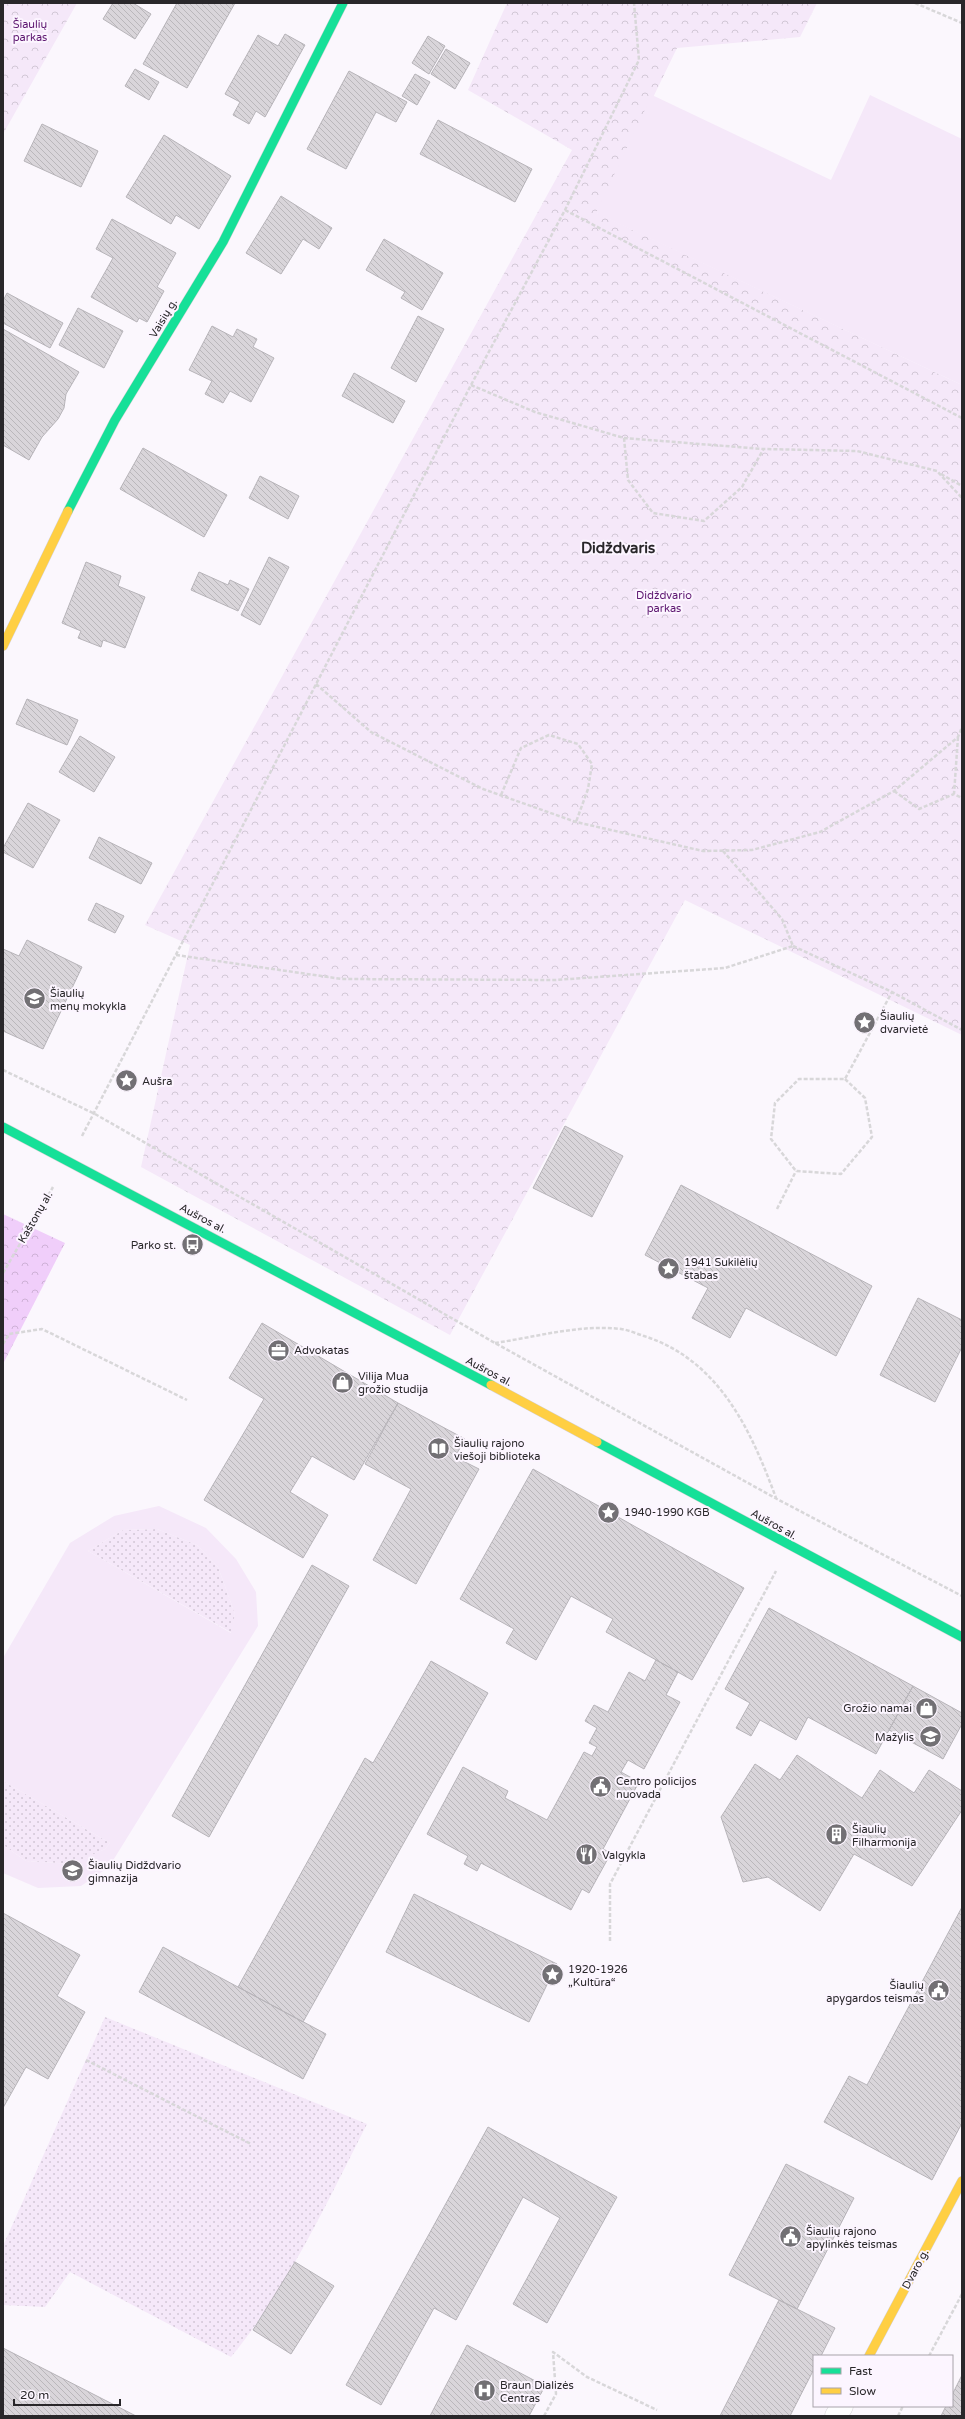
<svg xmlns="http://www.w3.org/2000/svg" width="965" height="2419" font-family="'Varela Round',sans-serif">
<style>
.grass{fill:url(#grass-dots)}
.forest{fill:url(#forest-crowns)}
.park{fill:url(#park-crowns)}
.pitch{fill:#f5e8f9;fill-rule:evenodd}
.building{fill:url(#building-back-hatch);stroke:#b7b4b9}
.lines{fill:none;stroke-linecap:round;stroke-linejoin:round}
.street-casing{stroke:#d5d2d6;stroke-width:23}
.fast-casing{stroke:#d5d2d6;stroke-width:10}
.slow-casing{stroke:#d5d2d6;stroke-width:10}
.path{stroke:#d8d7d9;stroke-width:2.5;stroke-dasharray:4 2;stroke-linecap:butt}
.street{stroke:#fefeff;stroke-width:22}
.fast{stroke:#16e098;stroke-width:9}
.slow{stroke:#ffcf43;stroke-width:9}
.labels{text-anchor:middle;stroke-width:4;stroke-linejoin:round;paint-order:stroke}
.park-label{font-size:11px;fill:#5d1670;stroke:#fcf5ff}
.street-label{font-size:11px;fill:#29272a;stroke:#fcf5ff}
.poi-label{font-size:11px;fill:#29272a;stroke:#fcf5ff;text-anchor:start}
.district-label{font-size:15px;font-weight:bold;fill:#29272a;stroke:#fcf5ff}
</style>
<defs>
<pattern id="grass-dots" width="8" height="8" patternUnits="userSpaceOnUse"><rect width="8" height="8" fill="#f5e8f9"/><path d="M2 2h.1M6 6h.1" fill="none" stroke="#d2c7d6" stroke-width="1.8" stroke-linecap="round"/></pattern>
<pattern id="forest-crowns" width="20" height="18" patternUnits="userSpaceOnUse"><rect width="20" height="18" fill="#f0cefa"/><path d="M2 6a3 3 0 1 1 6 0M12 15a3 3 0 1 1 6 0" fill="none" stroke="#ceb1d6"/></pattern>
<pattern id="park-crowns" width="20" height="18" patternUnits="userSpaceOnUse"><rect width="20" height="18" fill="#f5e8f9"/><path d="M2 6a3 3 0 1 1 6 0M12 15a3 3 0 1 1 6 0" fill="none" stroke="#d2c7d6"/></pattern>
<pattern id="building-back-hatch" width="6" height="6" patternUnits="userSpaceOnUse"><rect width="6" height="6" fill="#d9d5da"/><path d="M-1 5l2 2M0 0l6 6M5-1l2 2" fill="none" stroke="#bab7bb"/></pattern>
</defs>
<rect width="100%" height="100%" fill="#fbf7fd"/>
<path class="grass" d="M 157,1529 L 197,1545 L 218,1567 L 235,1614 L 232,1633 L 88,1551 L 123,1530 Z
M 3,1781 L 110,1843 L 105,1849 L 73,1864 L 26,1861 L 3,1845 Z
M 105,2017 L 367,2124 C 326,2204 288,2287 231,2357 L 70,2272 L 45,2307 L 3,2305 L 3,2246 Z"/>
<path class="forest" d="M 3,1214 L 65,1243 L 3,1364 Z"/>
<path class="park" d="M 3,3 L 77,3 L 3,134 Z
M 507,3 L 817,3 L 800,37 L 677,48 L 597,213 L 962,385 L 962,1035 L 685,900 L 450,1335 L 141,1167 L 190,945 L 145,925 L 572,150 L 468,90 Z"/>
<path class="pitch" d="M 652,95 L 831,180 L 870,95 L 962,139 L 962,385 L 596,213 Z
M 159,1506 L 206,1528 L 236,1559 L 256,1592 L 258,1626 L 109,1867 L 81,1886 L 38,1888 L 3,1873 L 3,1845 L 26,1861 L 72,1864 L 105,1849 L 110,1843 L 3,1781 L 3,1658 L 70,1543 L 114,1516 ZM 157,1529 L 197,1545 L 218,1567 L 235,1614 L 231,1633 L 88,1551 L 123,1530 Z"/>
<path class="building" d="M 113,3 L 133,3 L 151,14 L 135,39 L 103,19 Z
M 177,3 L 235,3 L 187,88 L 143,64 Z
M 285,34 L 305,45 L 265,117 L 256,111 L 249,124 L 233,115 L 240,102 L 225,94 L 258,35 L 278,46 Z
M 428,36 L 445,46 L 429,74 L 412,63 Z
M 446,49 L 470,63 L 455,89 L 431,74 Z
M 135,69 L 159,82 L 149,100 L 125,86 Z
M 349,71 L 407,102 L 396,122 L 376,112 L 346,169 L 307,149 Z
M 415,74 L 430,82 L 417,105 L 402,96 Z
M 438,120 L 532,169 L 515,202 L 420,154 Z
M 42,124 L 98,151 L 81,187 L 24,161 Z
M 164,135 L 231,176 L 199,229 L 176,215 L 171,224 L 126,197 Z
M 281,196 L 332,228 L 319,249 L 303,239 L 281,274 L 246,253 Z
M 112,219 L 176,253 L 157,287 L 164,291 L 147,322 L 139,318 L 137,322 L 91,297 L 113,258 L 96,249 Z
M 384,239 L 443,273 L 422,310 L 401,298 L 405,292 L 366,270 Z
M 7,293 L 63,323 L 50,348 L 3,323 L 3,301 Z
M 78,308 L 123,331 L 104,368 L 59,345 Z
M 418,316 L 444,329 L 416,382 L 391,368 Z
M 212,326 L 233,337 L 237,329 L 257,339 L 253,347 L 274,358 L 251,402 L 230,391 L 223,403 L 205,394 L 212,381 L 189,370 Z
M 3,329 L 79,372 L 66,394 L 64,408 L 58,419 L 42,437 L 29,460 L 3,445 Z
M 354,373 L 405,401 L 393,423 L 342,396 Z
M 143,448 L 227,495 L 204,537 L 120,489 Z
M 260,476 L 299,496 L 288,519 L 249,498 Z
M 269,557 L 289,567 L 260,625 L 241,615 Z
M 86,562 L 121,576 L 118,586 L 145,597 L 125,648 L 103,640 L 101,647 L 78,638 L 81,631 L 62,623 Z
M 199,572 L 228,585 L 230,580 L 249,589 L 238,611 L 191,590 Z
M 27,699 L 78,720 L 67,745 L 16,724 Z
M 80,736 L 115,757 L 94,792 L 59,772 Z
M 28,803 L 60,820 L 33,868 L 3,852 L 3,848 Z
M 99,837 L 152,863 L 141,884 L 89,858 Z
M 96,903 L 124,916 L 115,933 L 88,920 Z
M 27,940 L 82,967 L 43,1049 L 3,1031 L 3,949 L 19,956 Z
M 565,1126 L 623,1156 L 592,1217 L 533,1188 Z
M 681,1185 L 872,1286 L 836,1356 L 746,1308 L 730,1338 L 692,1318 L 708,1288 L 645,1255 Z
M 918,1298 L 962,1320 L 962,1347 L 935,1402 L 880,1375 Z
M 262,1323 L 398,1403 L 354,1480 L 312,1456 L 290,1492 L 328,1515 L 303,1558 L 204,1500 L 264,1399 L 229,1378 Z
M 398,1403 L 465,1439 L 455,1457 L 479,1469 L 416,1584 L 373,1560 L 411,1489 L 365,1464 Z
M 533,1469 L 744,1588 L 692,1680 L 606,1632 L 613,1619 L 571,1596 L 536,1660 L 506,1643 L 514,1629 L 460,1599 Z
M 312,1565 L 349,1586 L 209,1837 L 172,1816 Z
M 769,1608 L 913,1686 L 876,1754 L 808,1717 L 796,1740 L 760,1720 L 751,1736 L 736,1728 L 750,1703 L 725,1689 Z
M 656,1660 L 678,1672 L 666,1695 L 680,1702 L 644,1769 L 628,1760 L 621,1772 L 639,1782 L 603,1849 L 611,1853 L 589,1893 L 582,1889 L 571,1910 L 481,1863 L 477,1871 L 464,1864 L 468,1856 L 427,1834 L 463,1767 L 508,1791 L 505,1798 L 547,1820 L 584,1752 L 592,1756 L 597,1747 L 589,1743 L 597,1728 L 585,1721 L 594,1705 L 608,1712 L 629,1672 L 645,1681 Z
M 431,1661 L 488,1693 L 303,2022 L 238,1987 L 365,1758 L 373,1763 Z
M 913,1686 L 962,1713 L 962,1724 L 943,1759 L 889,1730 Z
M 797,1755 L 862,1798 L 880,1770 L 914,1793 L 929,1770 L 962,1791 L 962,1810 L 912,1886 L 854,1854 L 820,1911 L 768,1877 L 743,1882 L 721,1817 L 755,1764 L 780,1780 Z
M 414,1894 L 557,1964 L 529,2022 L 386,1952 Z
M 962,1907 L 962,2123 L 932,2180 L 824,2122 L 849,2076 L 867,2085 Z
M 3,1913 L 80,1955 L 57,1996 L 85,2012 L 48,2079 L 26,2067 L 3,2108 Z
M 163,1947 L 326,2034 L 303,2079 L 139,1992 Z
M 488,2127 L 617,2197 L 547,2323 L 513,2304 L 560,2218 L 523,2197 L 456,2320 L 434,2308 L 381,2405 L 346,2385 Z
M 786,2164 L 854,2198 L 797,2309 L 729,2275 Z
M 295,2262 L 334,2286 L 291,2354 L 253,2330 Z
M 779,2300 L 835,2328 L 821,2356 L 814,2356 L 814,2369 L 790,2416 L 720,2416 Z
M 467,2345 L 545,2386 L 529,2416 L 430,2416 Z
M 3,2348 L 136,2416 L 3,2416 Z
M 962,2375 L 962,2416 L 941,2416 L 946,2406 L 952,2406 L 952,2395 Z"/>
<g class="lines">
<defs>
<path id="street" d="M 836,2416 L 842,2406"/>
<path id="fast" d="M 68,511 L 115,420 L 223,242 L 343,3
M 3,1127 L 491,1385
M 597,1442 L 962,1637"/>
<path id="slow" d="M 3,646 L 68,511
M 491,1385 L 597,1442
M 869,2356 L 962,2181"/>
</defs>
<use href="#street" class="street-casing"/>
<use href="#fast" class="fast-casing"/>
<use href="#slow" class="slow-casing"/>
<path class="path" d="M 915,3 L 962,23
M 565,210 L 962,418
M 471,385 L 535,412 L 624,438 L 763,449 L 857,451 L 937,471 L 962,498
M 624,438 L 628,480 L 653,513 L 704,521 L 742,487 L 763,450
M 941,474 L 962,486
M 316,684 L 371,732 L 483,789 L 576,822 L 703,851 L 752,850 L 820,832 L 894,791 L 958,737 L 962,727
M 958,737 L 954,794 L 962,798
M 894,791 L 919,809 L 954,794
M 501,795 L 521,748 L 549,735 L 578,744 L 592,764 L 588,789 L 576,822
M 793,946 L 892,992 L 962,1030
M 176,955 L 342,979 L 555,980 L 725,968 L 793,946 L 782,919 L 723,851
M 3,1070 L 95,1114 L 495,1343 L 777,1499 L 962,1596
M 845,1079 L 865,1098 L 872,1137 L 841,1174 L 796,1171 L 771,1139 L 775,1103 L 799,1079 L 845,1079 L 892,992
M 82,1136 L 471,385 L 565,210 L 639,60 L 634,3
M 777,1209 L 796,1171
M 3,1273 L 53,1187
M 495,1343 C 536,1337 580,1324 621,1329 C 629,1330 637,1334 644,1336 C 719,1360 751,1430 776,1498
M 3,1344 L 9,1334 L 42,1329 L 187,1400
M 610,1941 L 610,1884 L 776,1571
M 86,2060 L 251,2144
M 929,2356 L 962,2294
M 544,2416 L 556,2394 L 553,2352 L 587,2377 L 657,2410
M 898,2416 L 903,2406"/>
<use href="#street" class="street"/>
<use href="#fast" class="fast"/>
<use href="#slow" class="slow"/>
</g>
<defs>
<symbol id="school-disc" viewBox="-11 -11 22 22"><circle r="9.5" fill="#727074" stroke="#fcf5ff"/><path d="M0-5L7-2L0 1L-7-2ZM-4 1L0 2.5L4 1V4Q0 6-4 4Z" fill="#fff"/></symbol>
<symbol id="sight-disc" viewBox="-11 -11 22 22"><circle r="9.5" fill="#727074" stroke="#fcf5ff"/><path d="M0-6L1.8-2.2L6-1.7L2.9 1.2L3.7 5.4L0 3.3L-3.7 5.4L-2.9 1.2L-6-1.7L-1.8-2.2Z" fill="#fff"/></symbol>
<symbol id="bus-disc" viewBox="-11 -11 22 22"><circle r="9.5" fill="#727074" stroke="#fcf5ff"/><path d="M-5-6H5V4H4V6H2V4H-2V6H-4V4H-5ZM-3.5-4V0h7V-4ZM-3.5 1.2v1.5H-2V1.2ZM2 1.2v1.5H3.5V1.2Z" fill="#fff"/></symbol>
<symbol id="office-disc" viewBox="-11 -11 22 22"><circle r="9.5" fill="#727074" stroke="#fcf5ff"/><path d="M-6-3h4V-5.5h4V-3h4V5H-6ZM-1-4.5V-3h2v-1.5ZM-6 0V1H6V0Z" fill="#fff"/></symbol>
<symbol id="shop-disc" viewBox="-11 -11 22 22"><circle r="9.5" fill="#727074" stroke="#fcf5ff"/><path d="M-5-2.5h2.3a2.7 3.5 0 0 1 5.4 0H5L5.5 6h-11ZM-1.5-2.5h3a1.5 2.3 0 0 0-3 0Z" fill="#fff"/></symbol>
<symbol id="library-disc" viewBox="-11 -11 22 22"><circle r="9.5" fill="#727074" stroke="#fcf5ff"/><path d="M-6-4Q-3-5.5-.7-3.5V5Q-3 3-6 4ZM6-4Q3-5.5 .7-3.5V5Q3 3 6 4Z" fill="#fff"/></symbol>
<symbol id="civic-disc" viewBox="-11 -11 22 22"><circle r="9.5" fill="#727074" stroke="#fcf5ff"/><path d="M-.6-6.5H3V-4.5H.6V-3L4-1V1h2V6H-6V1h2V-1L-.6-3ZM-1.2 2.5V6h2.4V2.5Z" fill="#fff"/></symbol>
<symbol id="building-disc" viewBox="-11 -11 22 22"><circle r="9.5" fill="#727074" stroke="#fcf5ff"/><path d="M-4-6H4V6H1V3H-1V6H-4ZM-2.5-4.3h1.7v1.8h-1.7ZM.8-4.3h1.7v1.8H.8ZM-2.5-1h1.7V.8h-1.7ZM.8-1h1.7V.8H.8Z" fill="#fff"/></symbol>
<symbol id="restaurant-disc" viewBox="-11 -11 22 22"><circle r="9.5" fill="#727074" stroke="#fcf5ff"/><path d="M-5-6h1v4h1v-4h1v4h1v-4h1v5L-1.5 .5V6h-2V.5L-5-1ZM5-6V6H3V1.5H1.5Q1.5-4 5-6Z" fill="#fff"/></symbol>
<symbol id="hospital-disc" viewBox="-11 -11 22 22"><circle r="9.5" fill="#727074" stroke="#fcf5ff"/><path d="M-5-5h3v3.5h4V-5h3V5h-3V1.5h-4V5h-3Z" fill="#fff"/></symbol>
</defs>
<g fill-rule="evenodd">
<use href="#school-disc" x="22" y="986" width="25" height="25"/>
<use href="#sight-disc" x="852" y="1010" width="25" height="25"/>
<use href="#sight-disc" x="114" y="1068" width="25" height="25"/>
<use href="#bus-disc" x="180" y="1232" width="25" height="25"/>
<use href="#sight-disc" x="656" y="1256" width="25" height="25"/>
<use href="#office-disc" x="266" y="1338" width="25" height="25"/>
<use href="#shop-disc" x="330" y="1370" width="25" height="25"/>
<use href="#library-disc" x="426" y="1436" width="25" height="25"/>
<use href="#sight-disc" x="596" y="1500" width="25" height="25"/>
<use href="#shop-disc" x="914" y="1696" width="25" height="25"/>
<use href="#school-disc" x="918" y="1724" width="25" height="25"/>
<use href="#civic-disc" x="588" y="1774" width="25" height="25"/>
<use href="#building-disc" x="824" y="1822" width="25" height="25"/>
<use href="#restaurant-disc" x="574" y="1842" width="25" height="25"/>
<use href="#school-disc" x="60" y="1858" width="25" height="25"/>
<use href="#sight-disc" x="540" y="1962" width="25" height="25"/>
<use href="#civic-disc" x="926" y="1978" width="25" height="25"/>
<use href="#civic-disc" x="778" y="2224" width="25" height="25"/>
<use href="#hospital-disc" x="472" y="2378" width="25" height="25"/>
</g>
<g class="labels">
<g class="park-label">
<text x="30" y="28">Šiaulių<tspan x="30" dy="13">parkas</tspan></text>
<text x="664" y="599">Didždvario<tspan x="664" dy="13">parkas</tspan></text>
</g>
<g class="street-label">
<text transform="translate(163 318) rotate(-59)" y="4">Vaisių g.</text>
<text transform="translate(35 1217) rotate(-60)" y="4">Kaštonų al.</text>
<text transform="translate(203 1218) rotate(28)" y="4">Aušros al.</text>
<text transform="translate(489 1371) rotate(28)" y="4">Aušros al.</text>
<text transform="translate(774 1524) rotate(29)" y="4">Aušros al.</text>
<text transform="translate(915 2269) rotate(-62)" y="4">Dvaro g.</text>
</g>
<g class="poi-label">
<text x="50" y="997">Šiaulių<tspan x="50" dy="13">menų mokykla</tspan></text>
<text x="880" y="1020">Šiaulių<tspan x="880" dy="13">dvarvietė</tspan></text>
<text x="142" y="1085">Aušra</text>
<text x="176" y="1249" text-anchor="end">Parko st.</text>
<text x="684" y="1266">1941 Sukilėlių<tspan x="684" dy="13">štabas</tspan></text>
<text x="294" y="1354">Advokatas</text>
<text x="358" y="1380">Vilija Mua<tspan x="358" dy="13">grožio studija</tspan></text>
<text x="454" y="1447">Šiaulių rajono<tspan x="454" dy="13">viešoji biblioteka</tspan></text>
<text x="624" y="1516">1940-1990 KGB</text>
<text x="912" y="1712" text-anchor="end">Grožio namai</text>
<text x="914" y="1741" text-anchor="end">Mažylis</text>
<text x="616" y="1785">Centro policijos<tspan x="616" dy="13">nuovada</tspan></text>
<text x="852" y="1833">Šiaulių<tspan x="852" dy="13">Filharmonija</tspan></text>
<text x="602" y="1859">Valgykla</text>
<text x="88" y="1869">Šiaulių Didždvario<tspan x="88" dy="13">gimnazija</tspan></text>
<text x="568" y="1973">1920-1926<tspan x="568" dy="13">„Kultūra“</tspan></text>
<text x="924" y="1989" text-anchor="end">Šiaulių<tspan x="924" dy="13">apygardos teismas</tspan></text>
<text x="806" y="2235">Šiaulių rajono<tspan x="806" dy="13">apylinkės teismas</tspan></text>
<text x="500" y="2389">Braun Dializės<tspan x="500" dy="13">Centras</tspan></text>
</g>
<g class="district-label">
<text x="618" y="553">Didždvaris</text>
</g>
</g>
<rect width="965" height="2419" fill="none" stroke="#29272a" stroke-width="8"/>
<rect x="813" y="2355" width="140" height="52" fill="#fcf5ff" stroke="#a8a3aa"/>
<rect x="821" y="2368" width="20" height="6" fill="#16e098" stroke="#a8a3aa"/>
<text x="849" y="2375" font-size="12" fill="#29272a">Fast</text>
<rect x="821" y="2388" width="20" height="6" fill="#ffcf43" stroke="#a8a3aa"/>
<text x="849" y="2395" font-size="12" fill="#29272a">Slow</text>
<path d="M14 2399v6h106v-6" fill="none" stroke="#29272a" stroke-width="2"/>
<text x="20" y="2399" font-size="12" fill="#29272a" stroke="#fcf5ff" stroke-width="3" paint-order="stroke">20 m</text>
</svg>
